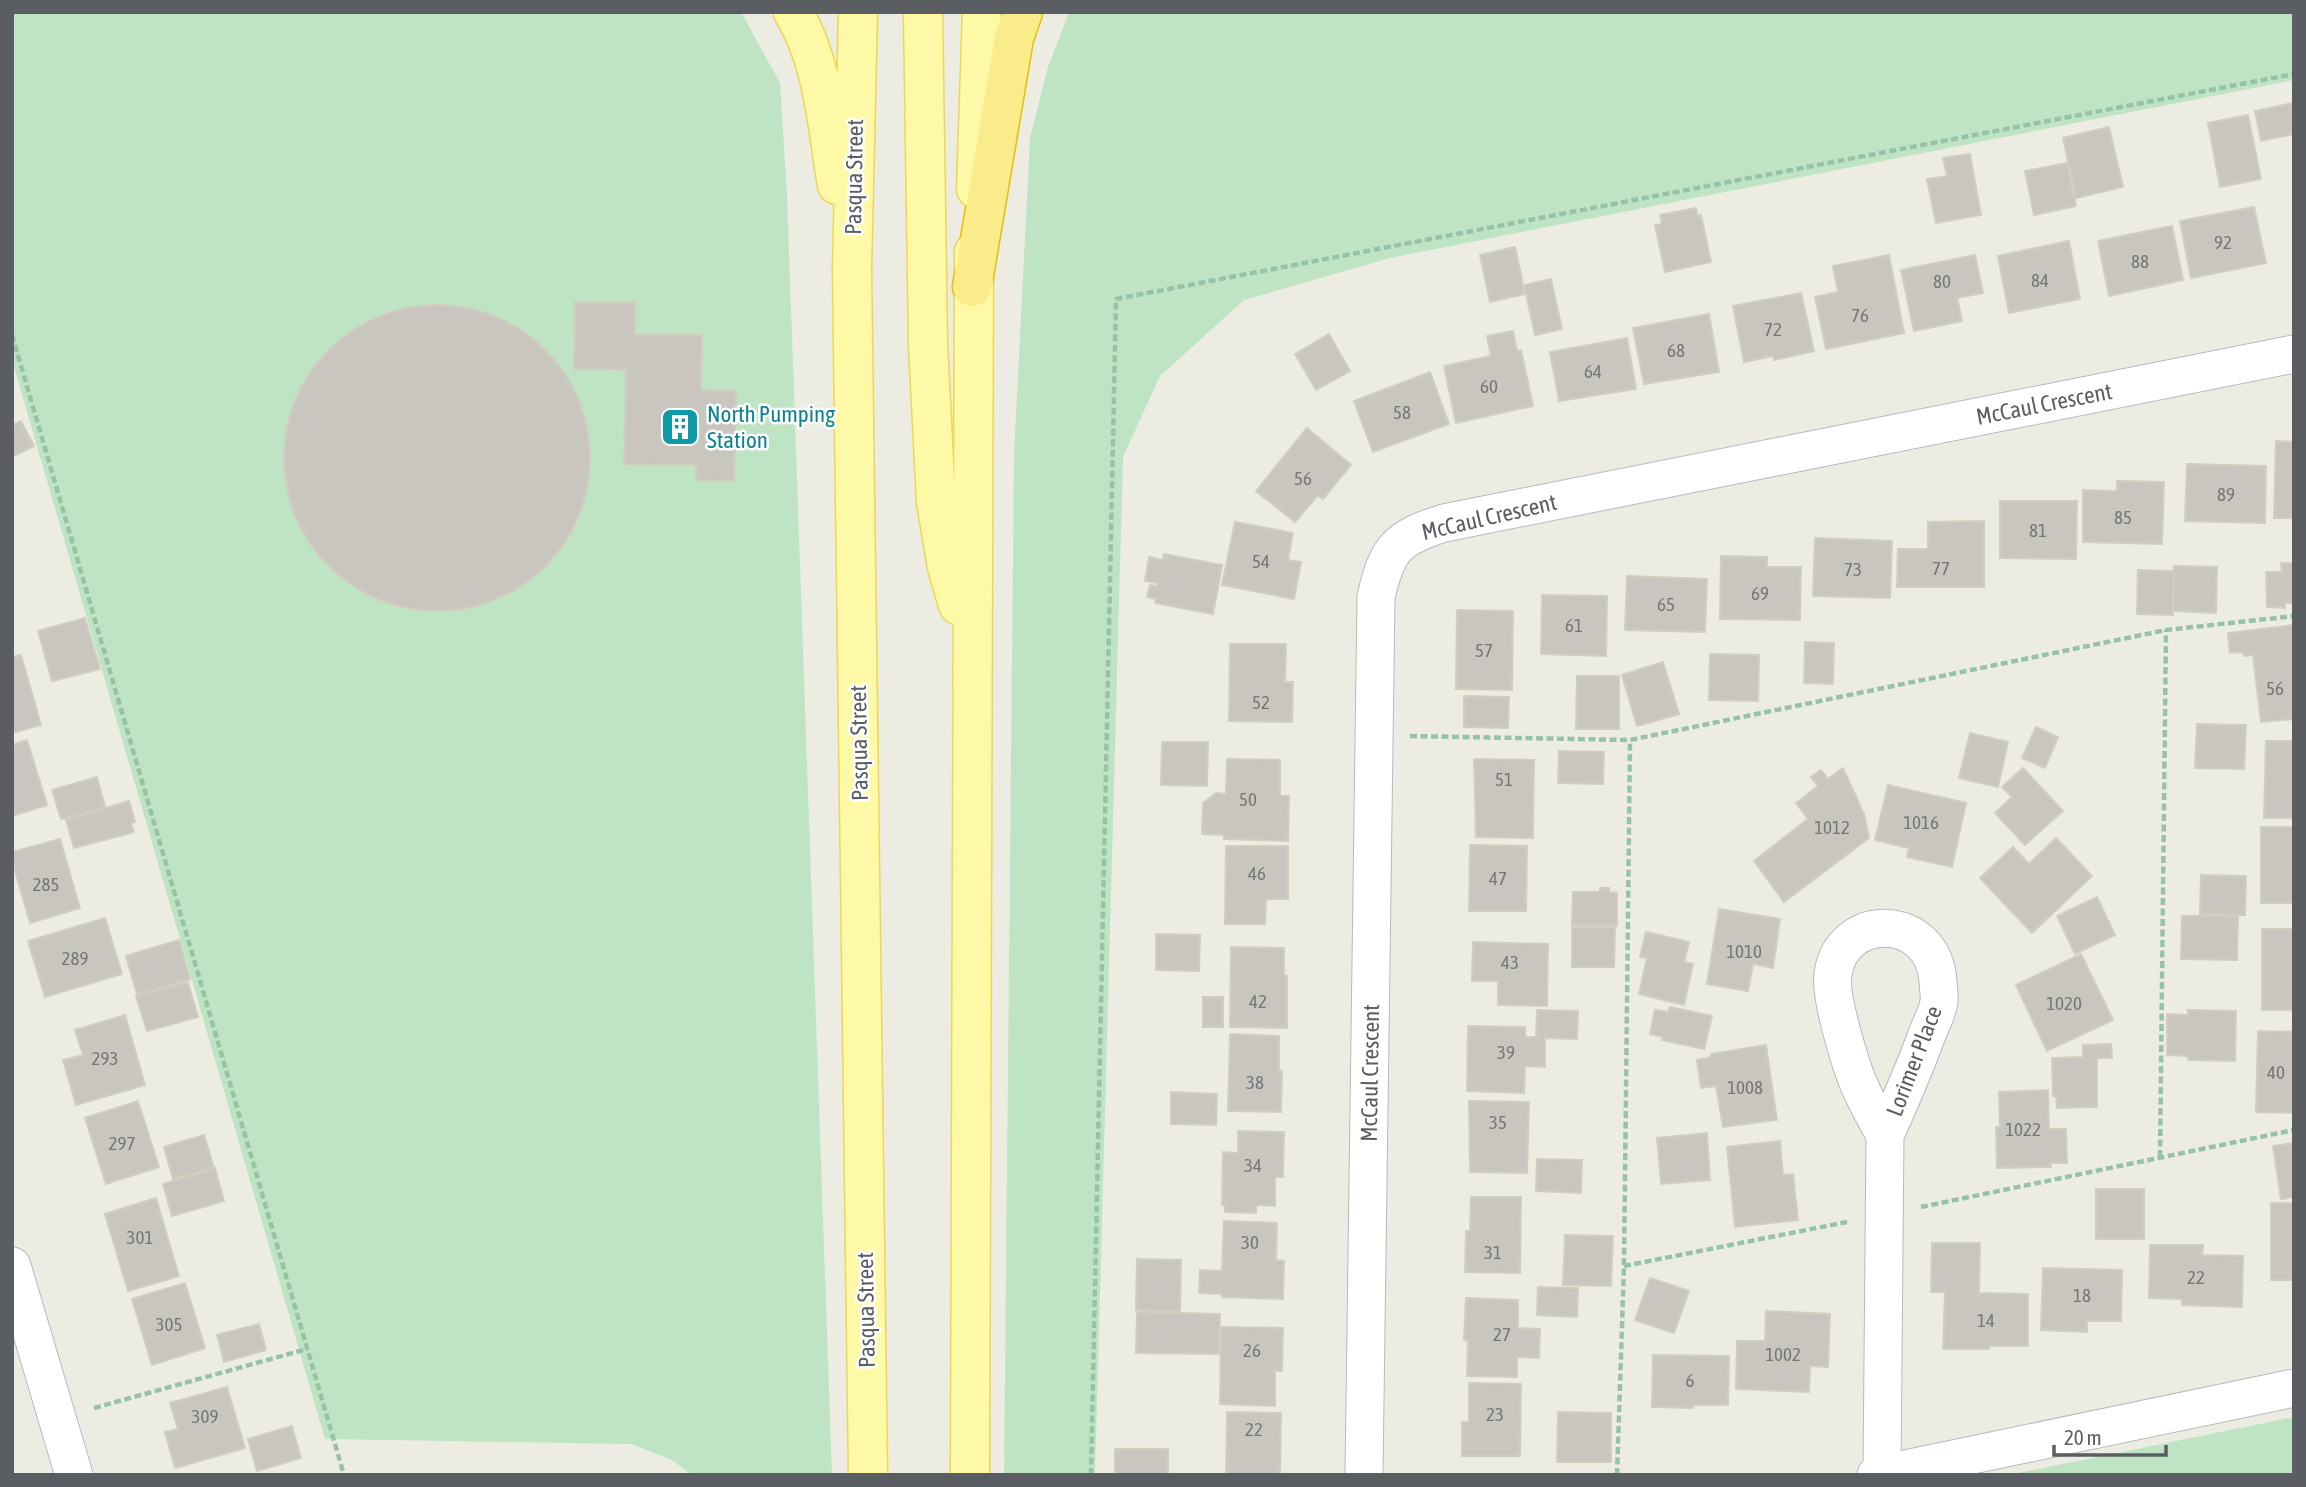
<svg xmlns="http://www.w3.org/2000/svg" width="2306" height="1487" font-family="'Asap Condensed',sans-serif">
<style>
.green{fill:#bee4c3}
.building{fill:#c8c6bf;stroke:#d1cec0;stroke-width:2}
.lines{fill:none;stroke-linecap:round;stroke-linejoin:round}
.minor-casing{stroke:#b7b9be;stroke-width:39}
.major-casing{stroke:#eed659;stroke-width:41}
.highway-casing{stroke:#e9bd05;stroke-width:41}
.path{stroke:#96c3a8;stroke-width:4.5;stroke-dasharray:7 3.5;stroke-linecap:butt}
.minor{stroke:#fff;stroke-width:37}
.major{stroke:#fdf9a6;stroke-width:38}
.highway{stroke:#faeb8b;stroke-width:38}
.labels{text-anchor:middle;stroke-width:5;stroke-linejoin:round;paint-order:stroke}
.number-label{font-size:19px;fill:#767779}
.street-label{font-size:23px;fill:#5a5d62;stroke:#fff}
.culture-label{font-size:23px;fill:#0d838f;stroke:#fff;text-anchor:start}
</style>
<rect width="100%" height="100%" fill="#edece2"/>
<path class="green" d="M 12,12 L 741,12 L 780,83 L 787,195 L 832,1475 L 692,1475 L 672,1460 L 631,1444 L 325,1439 L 12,360 Z
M 1069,12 L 2294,12 L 2294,80 L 1390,258 L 1244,300 L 1160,376 L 1123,457 L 1095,1475 L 1004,1475 L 1014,455 L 1030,138 L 1048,67 Z
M 2294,1417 L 2294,1475 L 2008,1475 Z"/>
<path class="building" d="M 2293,103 L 2294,134 L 2261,141 L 2255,111 Z
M 2248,115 L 2261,179 L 2220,187 L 2208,123 Z
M 2109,127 L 2123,187 L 2076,198 L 2063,138 Z
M 1970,154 L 1981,215 L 1936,223 L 1927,179 L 1947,176 L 1943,158 Z
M 2067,163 L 2076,206 L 2034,215 L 2025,171 Z
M 2254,207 L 2266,263 L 2191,278 L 2180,221 Z
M 1696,208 L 1698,216 L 1701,215 L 1711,262 L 1665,272 L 1655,225 L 1662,224 L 1660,215 Z
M 2172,226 L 2183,280 L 2109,296 L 2098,241 Z
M 2069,241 L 2080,299 L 2009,313 L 1998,256 Z
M 1515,247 L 1525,294 L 1490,302 L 1480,255 Z
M 1889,255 L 1904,333 L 1826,349 L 1815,297 L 1838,292 L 1833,266 Z
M 1975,255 L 1983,293 L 1957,298 L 1962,321 L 1914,331 L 1901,270 Z
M 1551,279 L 1562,329 L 1535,335 L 1524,285 Z
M 1801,293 L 1814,351 L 1774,360 L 1773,356 L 1744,362 L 1733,306 Z
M 575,302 L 635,303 L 635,334 L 702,335 L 701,390 L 736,391 L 734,481 L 696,480 L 696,465 L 624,464 L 626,370 L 574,369 Z
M284 458a153 153 0 1 1 306 0a153 153 0 1 1-306 0Z
M 1709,314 L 1719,372 L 1644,384 L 1633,328 Z
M 1513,331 L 1517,351 L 1521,350 L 1533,406 L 1456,423 L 1444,366 L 1491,356 L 1487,336 Z
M 1329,334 L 1350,371 L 1316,390 L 1295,354 Z
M 1627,338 L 1636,389 L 1559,401 L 1550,352 Z
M 1430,372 L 1449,424 L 1373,452 L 1354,401 Z
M 21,421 L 34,446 L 12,457 L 12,425 Z
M 1307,428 L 1351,465 L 1323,499 L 1318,495 L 1295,522 L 1256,491 Z
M 2276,441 L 2294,442 L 2294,518 L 2274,518 Z
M 2187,464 L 2266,466 L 2265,523 L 2185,521 Z
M 2117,481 L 2164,482 L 2162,544 L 2083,542 L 2083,490 L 2117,491 Z
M 2000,501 L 2077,501 L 2076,559 L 2000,558 Z
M 1984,521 L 1984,587 L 1897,587 L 1898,549 L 1928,549 L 1928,522 Z
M 1235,522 L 1293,533 L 1288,560 L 1301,562 L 1294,599 L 1222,585 Z
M 1815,538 L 1892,541 L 1890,598 L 1813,596 Z
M 1164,554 L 1222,565 L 1213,614 L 1155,603 L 1156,599 L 1147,597 L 1150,585 L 1158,586 L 1158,583 L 1145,581 L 1149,557 L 1163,560 Z
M 1721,556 L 1767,557 L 1767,567 L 1801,567 L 1800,620 L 1720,619 Z
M 2281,563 L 2294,563 L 2294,603 L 2285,603 L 2285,608 L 2267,607 L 2266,572 L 2282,572 Z
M 2174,566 L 2217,567 L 2216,613 L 2173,611 Z
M 2138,570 L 2174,571 L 2173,615 L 2137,614 Z
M 1627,576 L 1707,579 L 1705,632 L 1625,630 Z
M 1542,595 L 1607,596 L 1606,656 L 1541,654 Z
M 1457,610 L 1513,611 L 1512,690 L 1456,689 Z
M 85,618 L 100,669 L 52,681 L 38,631 Z
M 2294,625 L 2294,719 L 2261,722 L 2253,655 L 2244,656 L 2243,652 L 2230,653 L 2228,633 Z
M 1805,642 L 1834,643 L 1833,684 L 1804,683 Z
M 1230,644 L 1286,644 L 1285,682 L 1293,682 L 1292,722 L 1229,721 Z
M 1710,654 L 1759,655 L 1758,701 L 1709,700 Z
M 21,655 L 41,725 L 12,733 L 12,657 Z
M 1663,662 L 1679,714 L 1637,726 L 1622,675 Z
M 1577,676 L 1619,676 L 1619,729 L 1576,729 Z
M 1464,696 L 1509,697 L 1508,728 L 1464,727 Z
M 2197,724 L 2246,725 L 2244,769 L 2195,768 Z
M 2036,727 L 2058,737 L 2045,768 L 2022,758 Z
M 1970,733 L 2008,742 L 1998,787 L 1959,778 Z
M 27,740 L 47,805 L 12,816 L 12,745 Z
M 2266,741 L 2294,741 L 2294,818 L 2264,818 Z
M 1162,742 L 1208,742 L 1207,786 L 1161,785 Z
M 1559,751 L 1604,752 L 1603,784 L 1558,783 Z
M 1227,759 L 1280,760 L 1280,796 L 1289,796 L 1288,841 L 1224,839 L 1224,835 L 1202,834 L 1203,803 L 1216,793 L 1226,794 Z
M 1474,759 L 1534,760 L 1533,838 L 1476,837 Z
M 1843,768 L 1864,814 L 1869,838 L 1784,902 L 1754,861 L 1808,819 L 1796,803 L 1818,786 L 1811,777 L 1821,770 L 1828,779 Z
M 2023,768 L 2063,811 L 2025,845 L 1995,813 L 2012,797 L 2002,787 Z
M 97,777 L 105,807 L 61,819 L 52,790 Z
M 1888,785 L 1966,803 L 1952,867 L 1907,857 L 1909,848 L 1875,840 Z
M 129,801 L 135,822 L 131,823 L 134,832 L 74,848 L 66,820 Z
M 2261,827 L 2294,827 L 2294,903 L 2261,903 Z
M 2056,838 L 2092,876 L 2032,933 L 1980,878 L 2013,847 L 2029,864 Z
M 60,839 L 80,908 L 30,923 L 12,860 L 12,852 Z
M 1470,845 L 1527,846 L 1526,911 L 1469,911 Z
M 1226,846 L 1288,846 L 1288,899 L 1266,899 L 1265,924 L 1225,924 Z
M 2201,875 L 2246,876 L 2245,915 L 2200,914 Z
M 1600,888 L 1609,888 L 1609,892 L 1617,893 L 1617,926 L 1572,925 L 1573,892 L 1600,892 Z
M 2097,897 L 2115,935 L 2075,954 L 2057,916 Z
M 1719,909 L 1780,919 L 1773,968 L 1753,964 L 1748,991 L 1707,984 Z
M 2182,916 L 2238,916 L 2237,960 L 2181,959 Z
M 105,918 L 122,974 L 45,997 L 28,941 Z
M 1572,927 L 1615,927 L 1614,967 L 1572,967 Z
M 2262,929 L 2294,929 L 2294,1010 L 2262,1010 Z
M 1646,932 L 1689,942 L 1684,962 L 1693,964 L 1684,1005 L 1639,994 L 1647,958 L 1640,957 Z
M 1156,934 L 1200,935 L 1199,971 L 1156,970 Z
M 179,940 L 190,979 L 137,994 L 126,956 Z
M 1473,942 L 1548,944 L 1547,1006 L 1498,1005 L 1498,981 L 1472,981 Z
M 1231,947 L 1284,948 L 1284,976 L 1287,976 L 1287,1028 L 1230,1027 Z
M 2081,954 L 2113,1020 L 2047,1051 L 2016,985 Z
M 188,982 L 198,1017 L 147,1031 L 136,996 Z
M 1203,997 L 1223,997 L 1223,1027 L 1203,1027 Z
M 1670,1007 L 1712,1016 L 1704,1049 L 1662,1040 L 1663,1037 L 1650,1034 L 1655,1010 L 1668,1012 Z
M 1537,1010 L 1578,1011 L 1577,1039 L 1545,1038 L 1545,1067 L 1525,1066 L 1524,1093 L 1467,1091 L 1468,1026 L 1525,1027 L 1525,1037 L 1536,1037 Z
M 2188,1010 L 2236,1011 L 2235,1061 L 2188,1060 L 2188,1056 L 2167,1055 L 2167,1014 L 2188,1015 Z
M 125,1015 L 145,1085 L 76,1105 L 63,1060 L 83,1055 L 75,1030 Z
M 2258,1031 L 2294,1032 L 2294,1113 L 2256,1112 Z
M 1230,1034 L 1279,1036 L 1279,1071 L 1282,1071 L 1281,1112 L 1228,1111 Z
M 2111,1044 L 2112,1058 L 2097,1058 L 2097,1107 L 2057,1108 L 2056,1096 L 2053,1096 L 2052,1058 L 2083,1057 L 2083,1045 Z
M 1766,1045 L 1777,1120 L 1723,1127 L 1716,1086 L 1701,1088 L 1697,1060 L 1711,1057 L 1711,1054 Z
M 2048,1090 L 2049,1129 L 2066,1129 L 2067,1163 L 2050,1163 L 2051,1167 L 1997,1168 L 1996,1127 L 2000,1127 L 1999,1092 Z
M 1171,1092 L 1217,1094 L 1216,1125 L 1171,1124 Z
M 138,1101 L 159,1167 L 106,1184 L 85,1118 Z
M 1469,1101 L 1529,1102 L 1527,1173 L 1470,1172 Z
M 1238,1131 L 1284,1132 L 1283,1177 L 1275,1177 L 1275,1206 L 1256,1205 L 1256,1213 L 1225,1212 L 1225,1205 L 1222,1205 L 1223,1152 L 1238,1153 Z
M 1707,1133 L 1710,1180 L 1661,1184 L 1657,1138 Z
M 204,1135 L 214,1168 L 173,1179 L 164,1147 Z
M 1780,1141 L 1783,1175 L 1793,1174 L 1798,1220 L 1735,1227 L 1727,1147 Z
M 2294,1143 L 2294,1197 L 2281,1199 L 2273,1146 Z
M 1537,1159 L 1582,1160 L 1581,1193 L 1536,1191 Z
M 215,1168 L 224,1201 L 172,1216 L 163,1184 Z
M 2096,1189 L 2144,1189 L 2144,1239 L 2096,1239 Z
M 1471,1197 L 1521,1197 L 1520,1273 L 1465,1272 L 1466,1231 L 1470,1231 Z
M 156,1198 L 179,1276 L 128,1291 L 105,1214 Z
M 2271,1203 L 2294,1203 L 2294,1280 L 2271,1280 Z
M 1224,1221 L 1277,1223 L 1276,1260 L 1284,1261 L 1283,1299 L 1222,1297 L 1222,1294 L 1199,1293 L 1200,1270 L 1222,1271 Z
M 1565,1235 L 1613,1236 L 1611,1286 L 1563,1285 Z
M 1932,1243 L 1980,1243 L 1979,1293 L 2028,1294 L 2028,1346 L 1989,1346 L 1989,1349 L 1943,1349 L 1945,1292 L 1931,1292 Z
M 2150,1245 L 2203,1245 L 2202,1255 L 2243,1256 L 2242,1307 L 2182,1305 L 2182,1299 L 2149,1298 Z
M 1137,1259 L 1181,1260 L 1180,1311 L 1136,1310 Z
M 2043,1268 L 2122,1270 L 2121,1321 L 2087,1321 L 2087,1332 L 2041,1330 Z
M 1650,1278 L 1689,1291 L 1674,1333 L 1635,1320 Z
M 185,1283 L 205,1348 L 152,1365 L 132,1299 Z
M 1538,1287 L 1578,1288 L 1577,1317 L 1537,1315 Z
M 1466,1298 L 1518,1300 L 1518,1328 L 1540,1329 L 1539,1358 L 1517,1357 L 1517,1377 L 1467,1376 L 1468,1340 L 1464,1340 Z
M 1766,1311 L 1830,1314 L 1828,1367 L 1810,1366 L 1809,1392 L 1736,1389 L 1737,1341 L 1765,1341 Z
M 1137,1312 L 1220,1314 L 1219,1354 L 1136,1353 Z
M 259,1324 L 266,1350 L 224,1362 L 217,1335 Z
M 1221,1327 L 1283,1328 L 1282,1371 L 1275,1371 L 1275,1406 L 1220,1404 Z
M 1653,1355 L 1729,1356 L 1728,1405 L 1693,1405 L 1693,1408 L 1652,1407 Z
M 1469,1383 L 1521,1384 L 1520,1456 L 1462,1456 L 1462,1422 L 1469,1422 Z
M 227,1387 L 245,1448 L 175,1468 L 165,1432 L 178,1429 L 170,1403 Z
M 1227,1412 L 1281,1413 L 1280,1475 L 1226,1475 Z
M 1558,1412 L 1611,1413 L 1611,1462 L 1557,1462 Z
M 292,1426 L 301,1458 L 257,1471 L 248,1439 Z
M 1115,1449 L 1168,1449 L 1168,1475 L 1115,1475 Z"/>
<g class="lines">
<defs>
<path id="minor" d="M 12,1266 L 74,1475
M 1882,1473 L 1885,1135 C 1900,1102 1914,1070 1926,1037 C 1930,1026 1937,1014 1939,1002 C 1940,996 1938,987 1938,981 C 1933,913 1842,911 1833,974 C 1829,995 1851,1067 1860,1087 C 1867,1103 1876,1119 1885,1135
M 1364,1475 L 1376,597 C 1387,548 1397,538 1444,523 L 2294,354
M 1876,1475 L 2294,1388"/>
<path id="major" d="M 793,12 C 824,63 827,127 837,185
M 858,12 L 852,269 L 868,1475
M 923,12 L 928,344 L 936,501 L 947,567 L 958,605
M 976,189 L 982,12
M 970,1475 L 974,252"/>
<path id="highway" d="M 972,287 L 1014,38 L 1023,12"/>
</defs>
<use href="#minor" class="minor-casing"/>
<use href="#major" class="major-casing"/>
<use href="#highway" class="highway-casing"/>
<path class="path" d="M 12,335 L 344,1475
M 1410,736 L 1630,740 L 2166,630 L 2294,616
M 2160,1157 L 2166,630
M 1921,1207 L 2294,1130
M 1624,1266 L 1847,1222
M 94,1408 L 307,1349
M 1091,1475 L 1116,299 L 2294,74
M 1617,1475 L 1624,1266 L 1630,740"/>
<use href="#minor" class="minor"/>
<use href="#major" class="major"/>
<use href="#highway" class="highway"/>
</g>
<defs>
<symbol id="building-square" viewBox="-11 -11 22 22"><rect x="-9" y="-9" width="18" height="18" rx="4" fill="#0f9aa8" stroke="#fff"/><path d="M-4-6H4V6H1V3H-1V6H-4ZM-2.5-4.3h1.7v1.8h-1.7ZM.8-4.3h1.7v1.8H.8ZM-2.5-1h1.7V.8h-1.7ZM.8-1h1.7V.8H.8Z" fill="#fff"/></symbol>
</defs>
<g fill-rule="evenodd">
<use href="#building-square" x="658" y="405" width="44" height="44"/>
</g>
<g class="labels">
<g class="number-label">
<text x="2223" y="249">92</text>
<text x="2140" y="268">88</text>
<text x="2040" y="287">84</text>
<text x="1942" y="288">80</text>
<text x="1860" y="322">76</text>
<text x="1773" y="336">72</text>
<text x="1676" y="357">68</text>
<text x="1593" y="378">64</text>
<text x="1489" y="393">60</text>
<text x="1402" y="419">58</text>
<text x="1303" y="485">56</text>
<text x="2226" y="501">89</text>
<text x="2123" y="524">85</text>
<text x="2038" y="537">81</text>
<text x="1261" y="568">54</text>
<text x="1941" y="575">77</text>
<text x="1853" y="576">73</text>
<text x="1760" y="600">69</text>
<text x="1666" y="611">65</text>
<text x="1574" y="632">61</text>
<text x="1484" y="657">57</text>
<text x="2275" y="695">56</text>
<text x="1261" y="709">52</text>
<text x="1504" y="786">51</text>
<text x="1248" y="806">50</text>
<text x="1921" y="829">1016</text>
<text x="1832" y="834">1012</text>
<text x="1257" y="880">46</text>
<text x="1498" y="885">47</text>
<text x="46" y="891">285</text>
<text x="1744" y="958">1010</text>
<text x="75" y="965">289</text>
<text x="1510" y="969">43</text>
<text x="1258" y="1008">42</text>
<text x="2064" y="1010">1020</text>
<text x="1506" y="1059">39</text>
<text x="105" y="1065">293</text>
<text x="2276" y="1079">40</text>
<text x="1255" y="1089">38</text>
<text x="1745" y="1094">1008</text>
<text x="1498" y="1129">35</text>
<text x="2023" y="1136">1022</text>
<text x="122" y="1150">297</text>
<text x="1253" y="1172">34</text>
<text x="140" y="1244">301</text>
<text x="1250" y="1249">30</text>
<text x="1493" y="1259">31</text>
<text x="2196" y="1284">22</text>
<text x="2082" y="1302">18</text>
<text x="1986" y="1327">14</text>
<text x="169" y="1331">305</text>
<text x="1502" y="1341">27</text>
<text x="1252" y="1357">26</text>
<text x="1783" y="1361">1002</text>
<text x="1690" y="1387">6</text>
<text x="1495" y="1421">23</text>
<text x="205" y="1423">309</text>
<text x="1254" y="1436">22</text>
</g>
<g class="street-label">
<text transform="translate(854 177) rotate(-89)" y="8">Pasqua Street</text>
<text transform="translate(2044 404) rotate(-11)" y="8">McCaul Crescent</text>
<text transform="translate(1489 517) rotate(-13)" y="8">McCaul Crescent</text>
<text transform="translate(859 743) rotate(-91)" y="8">Pasqua Street</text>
<text transform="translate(1914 1061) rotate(-69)" y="8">Lorimer Place</text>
<text transform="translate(1370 1073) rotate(-89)" y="8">McCaul Crescent</text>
<text transform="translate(866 1310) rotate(-91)" y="8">Pasqua Street</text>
</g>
<g class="culture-label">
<text x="707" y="422">North Pumping<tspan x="707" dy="26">Station</tspan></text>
</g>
</g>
<rect width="2306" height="1487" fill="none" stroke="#5a5d62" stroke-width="28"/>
<path d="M2054 1445v10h112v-10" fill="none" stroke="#5a5d62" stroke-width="3.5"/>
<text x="2064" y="1445" font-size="21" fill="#5a5d62" stroke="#ffffff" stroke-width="5" paint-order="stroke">20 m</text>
</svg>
